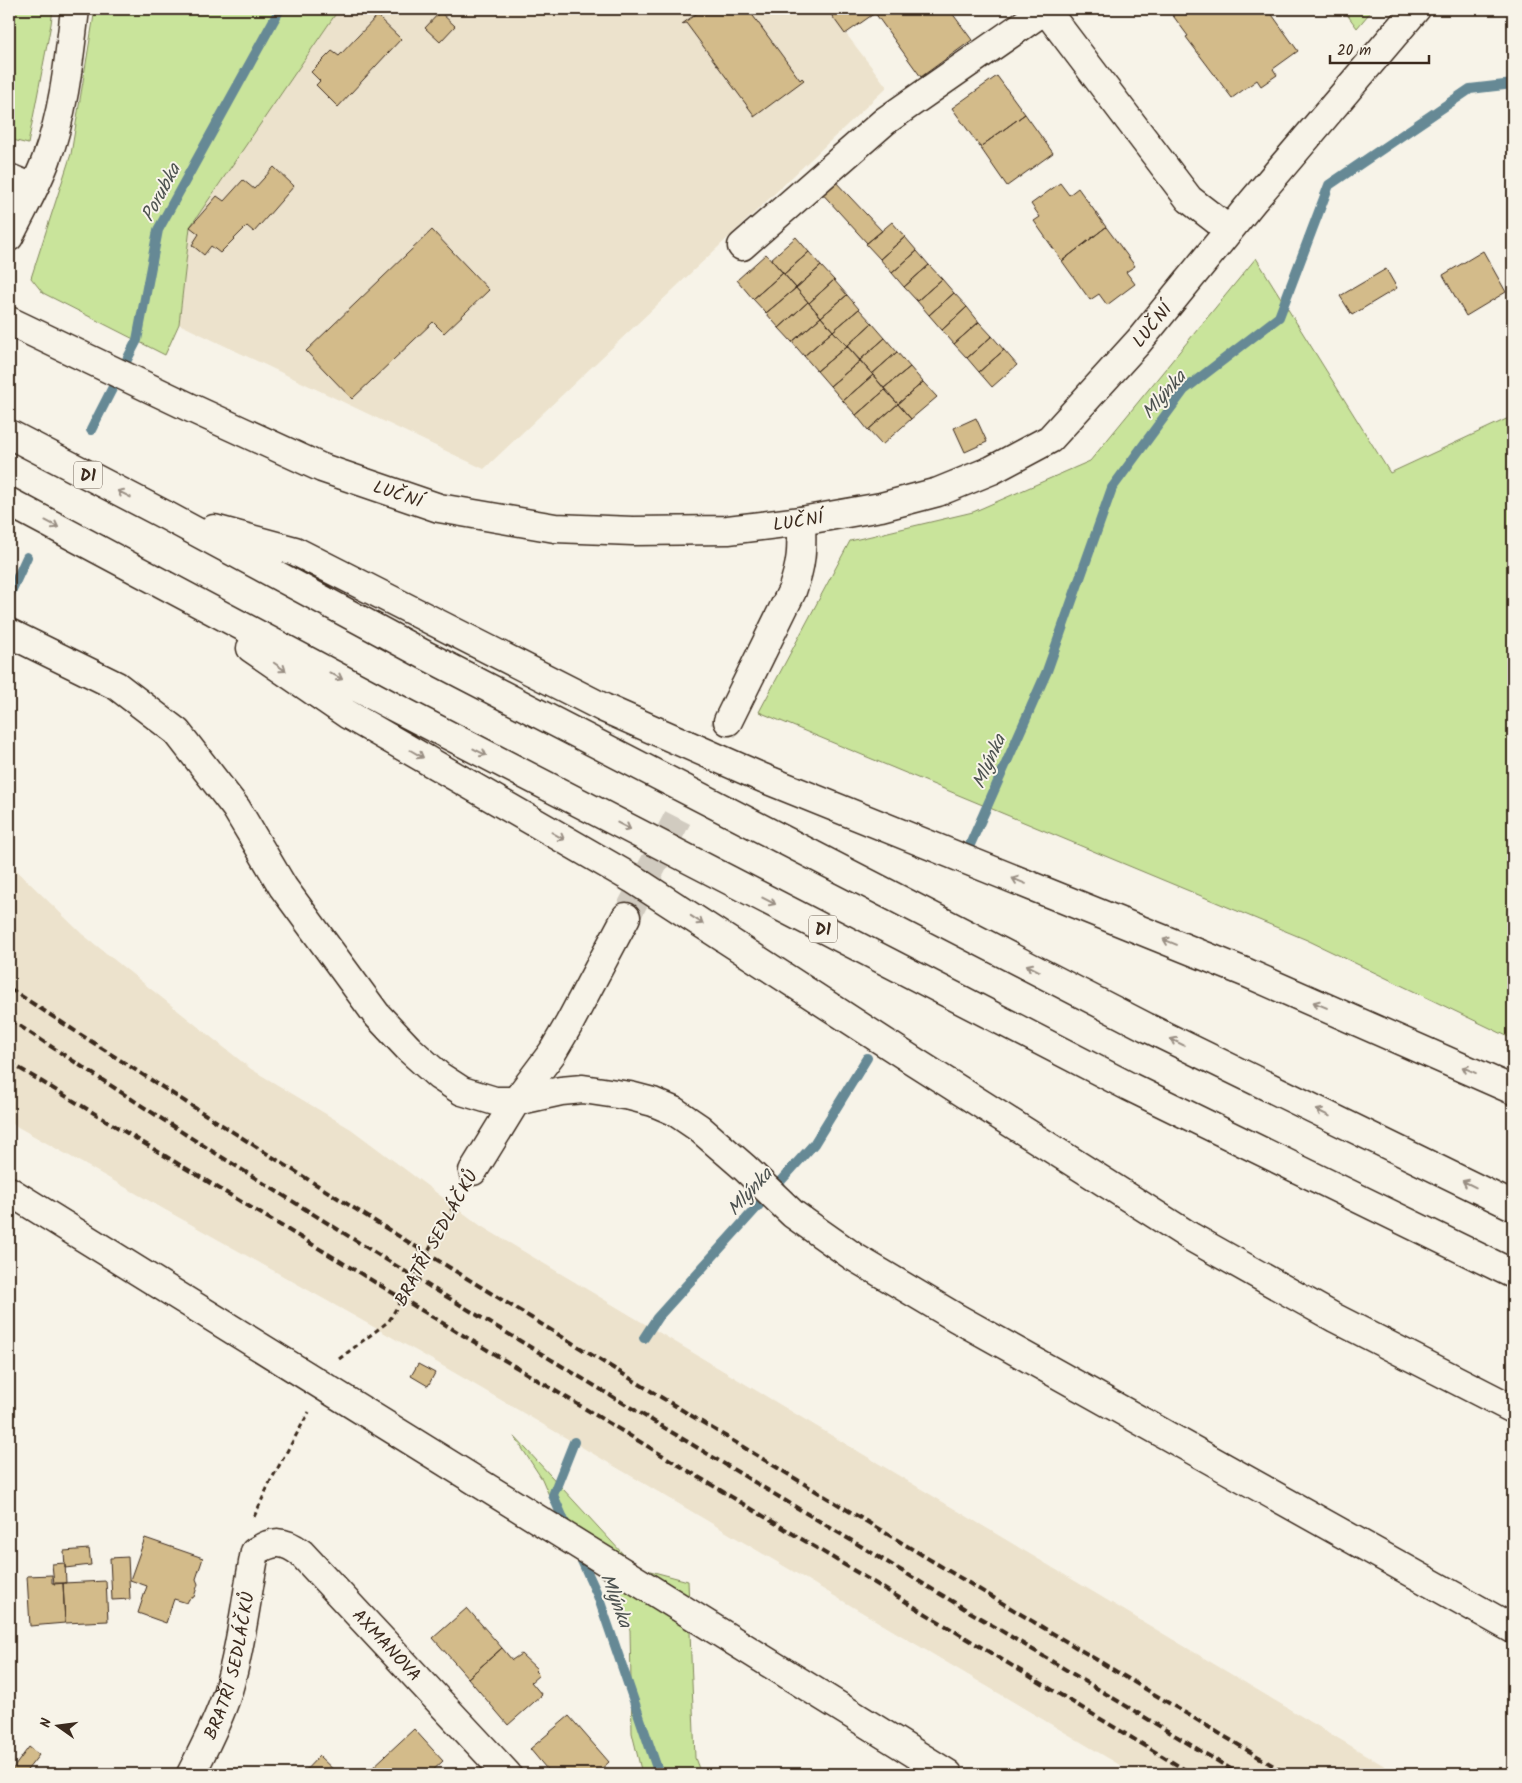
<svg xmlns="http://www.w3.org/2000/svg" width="1522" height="1783" font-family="Kalam,sans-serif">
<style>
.built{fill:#ece2cc}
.green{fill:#c9e49b;stroke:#82875c}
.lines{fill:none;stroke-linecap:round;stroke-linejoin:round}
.stream{stroke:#668995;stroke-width:10}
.building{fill:#d3bb8a;stroke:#3b2a1e}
.minor-tunnel{stroke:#d1cbc0;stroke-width:28;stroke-dasharray:28 14;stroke-linecap:butt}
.minor-casing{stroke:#3b2a1e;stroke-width:31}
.highway-casing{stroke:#3b2a1e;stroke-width:31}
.path{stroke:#3b2a1e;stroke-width:3;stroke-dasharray:5 4;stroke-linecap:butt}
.minor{stroke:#f7f3e8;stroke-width:28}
.highway{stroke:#f7f3e8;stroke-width:28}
.rail{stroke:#3b2a1e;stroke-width:4;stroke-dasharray:8 4;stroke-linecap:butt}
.oneway{stroke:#998e83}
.labels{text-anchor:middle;stroke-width:4;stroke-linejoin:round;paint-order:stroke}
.shield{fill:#f7f3e8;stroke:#73665b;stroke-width:1}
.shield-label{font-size:16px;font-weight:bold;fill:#3b2a1e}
.street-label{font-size:18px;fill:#3b2a1e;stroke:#f7f3e8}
.water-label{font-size:19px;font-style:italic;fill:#4d5250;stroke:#f7f3e8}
</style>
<rect width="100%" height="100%" fill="#f7f3e8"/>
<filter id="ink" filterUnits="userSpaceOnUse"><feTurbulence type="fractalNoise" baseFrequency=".02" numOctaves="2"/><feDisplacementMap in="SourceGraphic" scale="10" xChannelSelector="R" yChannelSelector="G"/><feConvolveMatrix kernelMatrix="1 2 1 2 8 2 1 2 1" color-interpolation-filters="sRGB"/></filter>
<g filter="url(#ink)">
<path class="built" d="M 339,9 L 827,9 L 887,87 L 484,469 L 179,324 L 190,227 Z
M 9,863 L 82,934 L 251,1069 L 351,1129 L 481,1226 L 1398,1774 L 1135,1774 L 679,1504 L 436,1362 L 9,1122 Z"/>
<path class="green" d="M 9,9 L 53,9 L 51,24 L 28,144 L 9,139 Z
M 95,9 L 339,9 L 190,227 L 179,324 L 165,355 L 43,293 L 31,278 L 71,154 Z
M 1343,9 L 1373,9 L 1357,28 Z
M 1256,258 L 1390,473 L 1513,416 L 1513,1039 L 1307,940 L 759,712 L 850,541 L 973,512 L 1090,461 Z
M 514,1436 L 635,1567 L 688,1581 L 695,1758 L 701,1774 L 642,1774 L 632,1733 L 630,1630 L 593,1550 L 557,1514 L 542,1479 Z"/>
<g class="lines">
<path class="stream" d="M 91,430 L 137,340 L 158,230 L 280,9
M 9,596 L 27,557
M 969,847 L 1047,671 L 1112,488 L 1184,390 L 1279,317 L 1329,185 L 1470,89 L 1513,84
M 644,1338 L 657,1318 L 814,1144 L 867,1058
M 568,1530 L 553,1495 L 574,1442
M 578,1552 L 598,1596 L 659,1774"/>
</g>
<path class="building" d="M 703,9 L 748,9 L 800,80 L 802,78 L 804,80 L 754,117 L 754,115 L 686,23 L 682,24 Z
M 827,9 L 949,9 L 972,40 L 921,77 L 875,13 L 845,34 Z
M 1168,9 L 1269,9 L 1268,9 L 1298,51 L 1273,69 L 1277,75 L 1261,86 L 1257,80 L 1232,98 L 1186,37 L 1188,36 Z
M 440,12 L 455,26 L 440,42 L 425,28 Z
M 377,16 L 401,39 L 338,107 L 316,85 L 320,81 L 311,72 L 332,51 L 339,56 Z
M 997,76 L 1025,114 L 980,147 L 952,108 Z
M 1025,114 L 1053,153 L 1007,186 L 980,147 Z
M 274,167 L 294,186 L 254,232 L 247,226 L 220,253 L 211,246 L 204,255 L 192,245 L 199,234 L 190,227 L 217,196 L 224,201 L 243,180 L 254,189 Z
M 833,179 L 882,231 L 867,243 L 820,191 Z
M 1060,183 L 1069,195 L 1078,188 L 1106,227 L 1062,261 L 1034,221 L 1040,217 L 1031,204 Z
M 892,222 L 905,237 L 880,259 L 866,244 Z
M 1106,227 L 1135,266 L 1126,272 L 1135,284 L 1107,305 L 1099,294 L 1090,300 L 1062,261 Z
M 432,230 L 489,290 L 444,333 L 433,322 L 352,399 L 306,351 Z
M 796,237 L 809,252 L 784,274 L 771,259 Z
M 905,237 L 917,251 L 892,273 L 880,259 Z
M 917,251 L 929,265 L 904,287 L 892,273 Z
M 1483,251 L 1506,292 L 1466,316 L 1443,275 Z
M 809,252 L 821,266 L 796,288 L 784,274 Z
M 766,254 L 783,273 L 753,299 L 737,280 Z
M 929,265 L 942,279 L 917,301 L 904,287 Z
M 821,266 L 834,280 L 809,303 L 796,288 Z
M 1386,269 L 1397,288 L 1352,315 L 1340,296 Z
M 783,273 L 796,288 L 766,313 L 753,299 Z
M 942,279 L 954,293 L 929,315 L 917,301 Z
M 834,280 L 847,295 L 821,317 L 809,303 Z
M 796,288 L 808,302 L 779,328 L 766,313 Z
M 954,293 L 967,307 L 942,330 L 929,315 Z
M 847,295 L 859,309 L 833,331 L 821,317 Z
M 808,302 L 821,317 L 792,342 L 779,328 Z
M 967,307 L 979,322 L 954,344 L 942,330 Z
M 859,309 L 872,323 L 847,346 L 833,331 Z
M 821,317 L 833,331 L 804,356 L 792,342 Z
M 979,322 L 992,336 L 967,358 L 954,344 Z
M 872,323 L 885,338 L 860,360 L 847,346 Z
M 833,331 L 847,346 L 817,371 L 804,356 Z
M 992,336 L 1004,350 L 979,372 L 967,358 Z
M 885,338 L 897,352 L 872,374 L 860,360 Z
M 847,346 L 860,361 L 830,386 L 817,371 Z
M 1004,350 L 1017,365 L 992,387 L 979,372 Z
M 897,352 L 910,367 L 884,388 L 872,374 Z
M 860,361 L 873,375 L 843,401 L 830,386 Z
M 910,367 L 923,382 L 898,404 L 884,388 Z
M 873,375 L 885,390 L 856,415 L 843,401 Z
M 923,382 L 937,397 L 911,419 L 898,404 Z
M 885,390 L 898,404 L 868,430 L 856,415 Z
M 898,404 L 911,419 L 882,445 L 868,430 Z
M 976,418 L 987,442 L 965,452 L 954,428 Z
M 418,1364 L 435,1373 L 428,1386 L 411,1376 Z
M 145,1538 L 203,1558 L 196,1579 L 198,1584 L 194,1597 L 189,1599 L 187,1603 L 174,1599 L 166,1623 L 138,1613 L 147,1586 L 130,1580 Z
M 89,1549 L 91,1565 L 65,1568 L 64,1551 Z
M 128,1557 L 130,1599 L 112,1600 L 110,1558 Z
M 65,1563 L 66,1583 L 54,1584 L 52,1564 Z
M 52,1575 L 52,1583 L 63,1583 L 65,1623 L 30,1626 L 27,1576 Z
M 106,1581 L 108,1621 L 65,1623 L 63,1583 Z
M 467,1608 L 502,1648 L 468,1678 L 433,1638 Z
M 502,1648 L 512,1660 L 521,1654 L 537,1669 L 535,1671 L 539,1675 L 531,1682 L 542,1695 L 508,1725 L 468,1678 Z
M 569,1716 L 609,1762 L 596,1774 L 551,1774 L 530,1749 Z
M 414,1729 L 443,1761 L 429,1774 L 375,1774 L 371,1769 Z
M 29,1747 L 39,1755 L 24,1774 L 18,1774 L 12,1770 Z
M 319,1756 L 338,1774 L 302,1774 Z"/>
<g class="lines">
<path class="minor-tunnel" d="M 626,917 L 728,721"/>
<defs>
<g id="minor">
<path d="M 1045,9 L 1189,199 L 1229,230"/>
<path d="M 9,178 L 33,188"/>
<path d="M 9,237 C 21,212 36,187 46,160 C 64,112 69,60 75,9"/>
<path d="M 742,246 L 885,121 L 1046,9"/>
<path id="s1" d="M 9,321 L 189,407 L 322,468 L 439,508 L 555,528 L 633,531 L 728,530 L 801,521 L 881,507 L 938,492 L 992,470 L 1050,439 L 1139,341 L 1253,201 L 1416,9"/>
<path d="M 9,633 L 117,686 L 177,732 L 236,808 L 283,887 L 376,1014 L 409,1049 L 439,1076 L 462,1091 L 495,1101 L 516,1101 L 561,1091 L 583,1089 L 630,1096 L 653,1102 L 674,1111 L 699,1128 L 745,1168 L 793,1214 L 854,1257 L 955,1317 L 1513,1629"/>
<path d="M 728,721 L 792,591 C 802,563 802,550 801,521"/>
<path d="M 473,1171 L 516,1101 L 552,1053 L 569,1024 L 626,917"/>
<path d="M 9,1191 L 948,1774"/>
<path id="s2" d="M 191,1774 C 204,1748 218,1722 227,1694 C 241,1648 246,1599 255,1552 C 273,1540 284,1540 301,1553 L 507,1774"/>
</g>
<path id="highway" d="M 9,434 L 167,516 L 425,655 L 1146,1027 L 1513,1206
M 9,502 L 392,706 L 1128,1086 L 1513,1274
M 214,529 L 295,551 L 604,708 L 763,778 L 1247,973 L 1513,1090
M 251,648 L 347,714 L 633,879 L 912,1060 L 1191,1237 L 1335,1318 L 1513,1409"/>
</defs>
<use href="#minor" class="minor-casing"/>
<use href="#highway" class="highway-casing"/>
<path class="path" d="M 339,1359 L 389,1321 L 458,1198
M 254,1517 L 270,1482 L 309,1412"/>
<use href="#minor" class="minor"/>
<use href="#highway" class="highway"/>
<path class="rail" d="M 9,988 C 428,1262 858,1516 1287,1774
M 9,1019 L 188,1136 L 414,1277 L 1239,1774
M 9,1062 L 1192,1774"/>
</g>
<defs><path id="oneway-shaft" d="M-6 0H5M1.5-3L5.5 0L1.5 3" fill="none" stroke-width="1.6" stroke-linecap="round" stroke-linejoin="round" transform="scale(1.25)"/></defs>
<g class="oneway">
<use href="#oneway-shaft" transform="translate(124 494) rotate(-153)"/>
<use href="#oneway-shaft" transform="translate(52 524) rotate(28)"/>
<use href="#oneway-shaft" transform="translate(280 667) rotate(35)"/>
<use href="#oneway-shaft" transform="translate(336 676) rotate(28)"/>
<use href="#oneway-shaft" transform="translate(480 752) rotate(27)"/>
<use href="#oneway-shaft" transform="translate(417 754) rotate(30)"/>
<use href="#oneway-shaft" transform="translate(624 826) rotate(27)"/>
<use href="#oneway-shaft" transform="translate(558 836) rotate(30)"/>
<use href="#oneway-shaft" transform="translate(1019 881) rotate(-158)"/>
<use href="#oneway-shaft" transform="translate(769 901) rotate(27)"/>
<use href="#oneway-shaft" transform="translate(697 920) rotate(33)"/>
<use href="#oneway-shaft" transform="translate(1170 942) rotate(-158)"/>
<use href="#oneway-shaft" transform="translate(1033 968) rotate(-153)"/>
<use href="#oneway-shaft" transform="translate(1320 1005) rotate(-157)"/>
<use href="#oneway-shaft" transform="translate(1177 1042) rotate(-154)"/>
<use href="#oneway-shaft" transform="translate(1469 1070) rotate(-156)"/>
<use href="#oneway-shaft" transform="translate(1323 1113) rotate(-154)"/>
<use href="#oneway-shaft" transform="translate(1469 1184) rotate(-154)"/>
</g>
</g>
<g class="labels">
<g class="shield">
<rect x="74" y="461.5" width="28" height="27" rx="4"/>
<rect x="809" y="915.5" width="28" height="27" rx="4"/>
</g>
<g class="shield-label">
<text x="88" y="481">D1</text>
<text x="823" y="935">D1</text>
</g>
<g class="street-label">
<text dy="6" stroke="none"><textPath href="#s1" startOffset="1251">LUČNÍ</textPath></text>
<text dy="6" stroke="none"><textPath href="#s1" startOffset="426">LUČNÍ</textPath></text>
<text dy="6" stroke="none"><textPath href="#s1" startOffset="831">LUČNÍ</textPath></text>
<text transform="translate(436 1238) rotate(-61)" y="6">BRATŘÍ SEDLÁČKŮ</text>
<text dy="6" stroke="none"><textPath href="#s2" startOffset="409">AXMANOVA</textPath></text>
<text dy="6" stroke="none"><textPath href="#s2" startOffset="116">BRATŘÍ SEDLÁČKŮ</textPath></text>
</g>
<g class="water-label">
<text transform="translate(160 192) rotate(-62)" y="7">Porubka</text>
<text transform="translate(1163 394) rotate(-49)" y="7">Mlýnka</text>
<text transform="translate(988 761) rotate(-66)" y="7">Mlýnka</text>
<text transform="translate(749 1191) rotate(-48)" y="7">Mlýnka</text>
<text transform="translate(617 1600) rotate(69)" y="7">Mlýnka</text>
</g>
</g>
<rect width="1522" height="1783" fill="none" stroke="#f7f3e8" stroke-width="30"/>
<rect x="15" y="15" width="1492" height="1753" fill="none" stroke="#3b2a1e" stroke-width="2" filter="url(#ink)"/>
<g transform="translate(58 1726) rotate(284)" stroke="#f7f3e8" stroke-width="4" paint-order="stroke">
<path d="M0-4L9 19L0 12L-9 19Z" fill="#3b2a1e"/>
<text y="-8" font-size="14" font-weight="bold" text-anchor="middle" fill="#3b2a1e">N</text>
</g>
<path d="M1330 55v8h99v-8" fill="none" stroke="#3b2a1e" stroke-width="2.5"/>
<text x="1337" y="55" font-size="15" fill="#3b2a1e" stroke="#f7f3e8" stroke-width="4" paint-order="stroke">20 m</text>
</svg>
